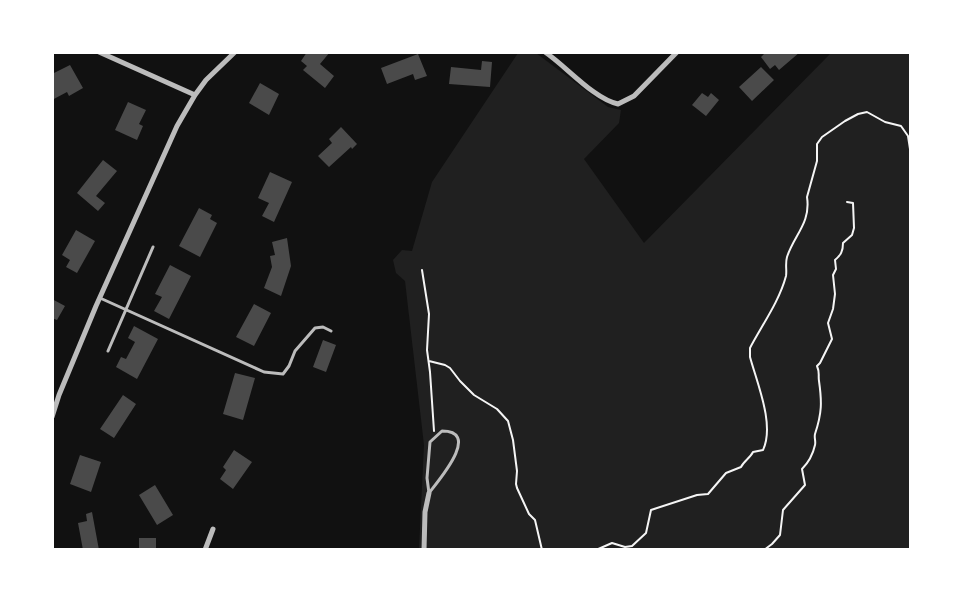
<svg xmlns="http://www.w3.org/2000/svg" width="963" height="602" font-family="'Fira Sans',sans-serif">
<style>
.green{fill:#202020}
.building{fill:#4a4a4a}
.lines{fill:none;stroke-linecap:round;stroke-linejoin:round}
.path{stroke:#f5f5f5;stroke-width:2}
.service{stroke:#bcbcbc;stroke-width:3}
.minor{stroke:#bcbcbc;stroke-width:5}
</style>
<rect width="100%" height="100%" fill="#111"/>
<path class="green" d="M 518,53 L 536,53 L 608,107 L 621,110 L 619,123 L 584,159 L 644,243 L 831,53 L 910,53 L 910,549 L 419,549 L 424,445 L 405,281 L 396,273 L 393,260 L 402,250 L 412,251 L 432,182 Z"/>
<path class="building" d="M 307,52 L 330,52 L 320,64 L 334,76 L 325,88 L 303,70 L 307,66 L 301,61 Z
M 766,52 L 800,52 L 779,70 L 775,65 L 770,69 L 761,57 Z
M 418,54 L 427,76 L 415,80 L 413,74 L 387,84 L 381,68 Z
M 482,61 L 492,62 L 490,87 L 449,84 L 451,67 L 481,70 Z
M 70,65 L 83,88 L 69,96 L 67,92 L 52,100 L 52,74 Z
M 761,67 L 774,80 L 752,101 L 739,87 Z
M 260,83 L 279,94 L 269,115 L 249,103 Z
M 702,93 L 708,97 L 711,93 L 719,100 L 706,116 L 692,105 Z
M 128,102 L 146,110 L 139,124 L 143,126 L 137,140 L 115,130 Z
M 341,127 L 357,144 L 352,149 L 351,147 L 329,167 L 318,156 L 332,143 L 329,139 Z
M 103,160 L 117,171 L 96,196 L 105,203 L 98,211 L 77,193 Z
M 270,172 L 292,182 L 274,222 L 262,216 L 269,203 L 258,198 Z
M 199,208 L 212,215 L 210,219 L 217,223 L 200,257 L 179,246 Z
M 76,230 L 95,241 L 77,273 L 66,267 L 70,260 L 62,255 Z
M 287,238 L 291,266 L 281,296 L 264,288 L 272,267 L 270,256 L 275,255 L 272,242 Z
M 170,265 L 191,276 L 169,319 L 154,311 L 162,297 L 155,294 Z
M 52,299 L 65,306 L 57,320 L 52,318 Z
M 254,304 L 271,313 L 254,346 L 236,337 Z
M 134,326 L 158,339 L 137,379 L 116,367 L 121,357 L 126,359 L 135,342 L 128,338 Z
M 323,340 L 336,345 L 326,372 L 313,367 Z
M 235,373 L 255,378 L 243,420 L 223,414 Z
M 123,395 L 136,404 L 114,438 L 100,429 Z
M 234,450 L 252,462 L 233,489 L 220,479 L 226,470 L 223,467 Z
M 80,455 L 101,462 L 91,492 L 70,484 Z
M 155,485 L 173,515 L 157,525 L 139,495 Z
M 92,512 L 99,550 L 83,550 L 78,523 L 87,521 L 86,514 Z
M 139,538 L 156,538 L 156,550 L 139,550 Z"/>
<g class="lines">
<path class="path" d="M 422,270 L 429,314 L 427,350 L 430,372 L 434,431
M 429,361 L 445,365 L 450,368 L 460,381 L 474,395 L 497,409 L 508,421 L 513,440 L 517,471 L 516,484 L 517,488 L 529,514 L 535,520 L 542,550
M 596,550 L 612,543 L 625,547 L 632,546 L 646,533 L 651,510 L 697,495 L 708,494 L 726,473 L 741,467 C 744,461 750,458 753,452 L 763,450 C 775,425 757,383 750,357 L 750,348 C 762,325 779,302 786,276 C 787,270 785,264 787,257 C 794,235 811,223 807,197 L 817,161 L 817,144 L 822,137 L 845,121 L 858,114 L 867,112 L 885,122 L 901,126 L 908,136 L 910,149
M 764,550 L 772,544 L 780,535 L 783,510 L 805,485 L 802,469 C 808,463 813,454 815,445 C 816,441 814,438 815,434 C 822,413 822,402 819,381 C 818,375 820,373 817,366 L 820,363 L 832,339 L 828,323 L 833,309 L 835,294 L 833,275 L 836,269 L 835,260 C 841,255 843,251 843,243 L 852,235 L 854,228 L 853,203 L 847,202"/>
<path class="service" d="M 100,298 L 264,372 L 283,374 L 289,366 L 295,351 L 315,328 L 323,327 L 331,331
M 108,351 L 153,247
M 442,431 C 482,431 438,481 429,493 L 427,478 L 430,442 Z"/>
<path class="minor" d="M 99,52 L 195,95
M 545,52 C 567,67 594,99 618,104 L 634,96 L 677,52
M 52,417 L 59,395 L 96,306 L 177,126 L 195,95 L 206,80 L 235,52
M 205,550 L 213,529
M 424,550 L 425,512 L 429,493"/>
</g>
<rect width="963" height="602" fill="none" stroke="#ffffff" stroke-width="108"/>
</svg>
